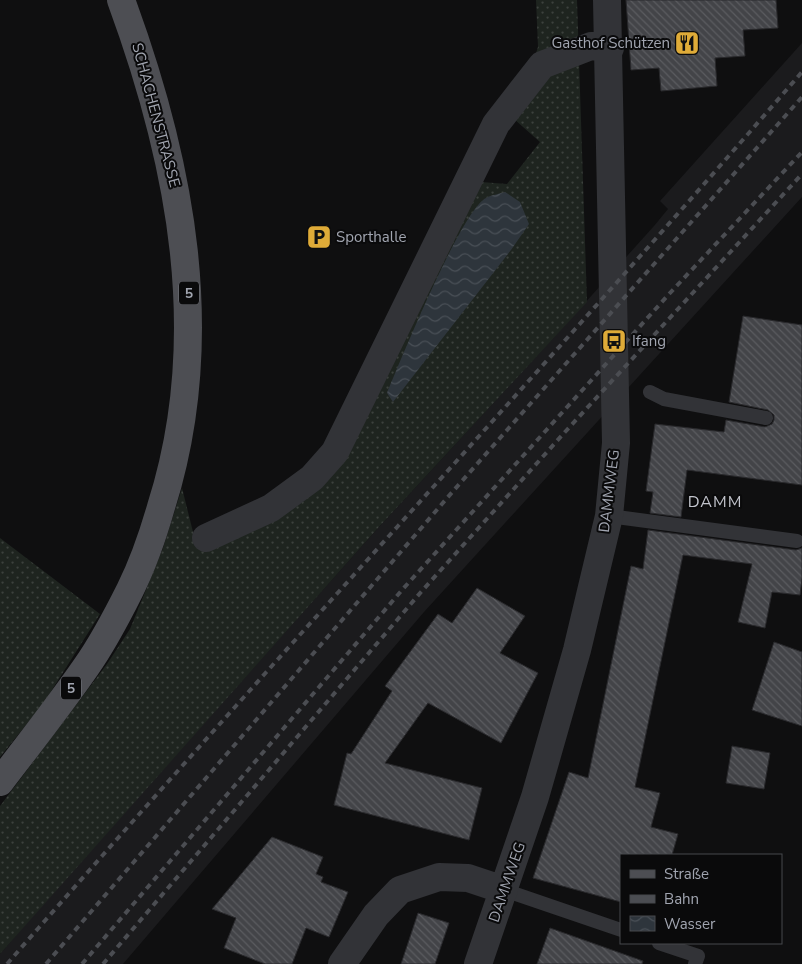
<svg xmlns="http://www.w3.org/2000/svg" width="802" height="964" font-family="'Nunito Sans',sans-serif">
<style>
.built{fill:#1b1b1d}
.grass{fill:url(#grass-dots)}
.water{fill:url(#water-waves)}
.building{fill:url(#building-back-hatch);stroke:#29292c}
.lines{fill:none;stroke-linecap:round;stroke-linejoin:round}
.service{stroke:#323337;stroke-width:14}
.minor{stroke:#323337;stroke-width:28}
.primary{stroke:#4d4e53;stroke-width:28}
.rail{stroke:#4b4d52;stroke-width:4;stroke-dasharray:6 5;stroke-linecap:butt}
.labels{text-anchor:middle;stroke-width:4;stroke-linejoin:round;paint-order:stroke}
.shield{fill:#0a0a0b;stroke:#74767e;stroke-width:1}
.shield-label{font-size:14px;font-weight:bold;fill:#a1a5b0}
.poi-label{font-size:15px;fill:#a1a5b0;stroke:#0a0a0b;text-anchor:start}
.street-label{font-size:15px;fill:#a1a5b0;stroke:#0a0a0b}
.neighbourhood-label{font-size:16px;letter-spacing:1px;fill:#c2c4cc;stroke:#0a0a0b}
</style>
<defs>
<pattern id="grass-dots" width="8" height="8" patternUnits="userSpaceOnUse" patternTransform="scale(1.25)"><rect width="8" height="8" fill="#1e241f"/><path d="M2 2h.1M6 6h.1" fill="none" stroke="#3c413d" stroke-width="1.8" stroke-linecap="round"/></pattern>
<pattern id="water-waves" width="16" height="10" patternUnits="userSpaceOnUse" patternTransform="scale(1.25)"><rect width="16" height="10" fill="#2e353c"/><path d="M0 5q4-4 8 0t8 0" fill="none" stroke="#494f56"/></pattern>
<pattern id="building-back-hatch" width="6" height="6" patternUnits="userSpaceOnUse" patternTransform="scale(1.25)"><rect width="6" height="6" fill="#434448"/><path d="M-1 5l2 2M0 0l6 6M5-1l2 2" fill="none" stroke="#5b5c60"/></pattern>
</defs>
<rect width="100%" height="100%" fill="#0f0f10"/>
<path class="built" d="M 802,43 L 802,197 L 424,612 L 123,964 L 0,964 L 0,954 L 37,911 L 378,528 L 557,334 L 654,226 L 668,209 L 660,201 Z"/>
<path class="grass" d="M 536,0 L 577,0 L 587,302 L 378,528 L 0,954 L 0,806 L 107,664 L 130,629 L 163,548 L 182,488 L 195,540 L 325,479 L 481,182 L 507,184 L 540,142 L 514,119 L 538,47 Z
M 0,538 L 100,614 L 43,704 L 0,757 Z"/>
<path class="water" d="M 505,192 L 520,202 L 529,224 L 511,250 L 393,402 L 387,393 C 401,360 461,211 486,198 C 491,195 499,194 505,192 Z"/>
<path class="building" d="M 626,0 L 776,0 L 778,28 L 743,30 L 745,56 L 715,58 L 717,86 L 661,91 L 659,68 L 631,70 Z
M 743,316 L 802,325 L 802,485 L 687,470 L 681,517 L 650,513 L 653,492 L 646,491 L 655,424 L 724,432 L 726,420 L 765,427 L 772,424 L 774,420 L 774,415 L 768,410 L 729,402 Z
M 648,530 L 796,550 L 802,548 L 802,578 L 800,595 L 772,592 L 765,628 L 738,622 L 752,564 L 683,555 L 635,787 L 660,793 L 651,827 L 678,834 L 672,855 L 621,855 L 621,902 L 533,878 L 569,772 L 588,778 L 631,566 L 643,569 Z
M 477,588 L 525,616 L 500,653 L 538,673 L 501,743 L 428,703 L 385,763 L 482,788 L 469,840 L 334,805 L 347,753 L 351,754 L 392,691 L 385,686 L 438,614 L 452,623 Z
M 774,642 L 802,652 L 802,726 L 752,710 Z
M 732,746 L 770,753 L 764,789 L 726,783 Z
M 272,837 L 323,857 L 316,874 L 323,877 L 321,882 L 348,892 L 329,937 L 306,928 L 292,964 L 265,964 L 224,948 L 236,918 L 212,909 Z
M 418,913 L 449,923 L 435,964 L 401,964 Z
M 550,928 L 643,961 L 642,964 L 537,964 Z"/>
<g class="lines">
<path class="service" d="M 650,392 L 664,399 L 766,418
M 609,516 L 797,541
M 504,890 L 621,930
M 659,943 L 698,956 L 695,964"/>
<path class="minor" d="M 206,538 L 271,508 L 312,478 L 335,452 L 496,124 L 542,65 L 591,46 L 610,48
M 342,964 L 376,915 L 400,890 L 439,877 L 468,878 L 504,890
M 478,964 L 535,797 L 577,650 L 609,516 L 616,443 L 607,0"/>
<path class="primary" d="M 0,782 C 29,744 59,706 86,667 C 103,643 117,616 130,590 C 143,564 153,535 161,507 C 215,337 181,163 121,0"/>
<path class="rail" d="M 7,964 C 269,664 541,373 802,72
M 46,964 L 454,490 L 802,97
M 82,964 L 402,590 L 670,293 L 802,152
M 103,964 L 421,592 L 565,432 L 802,174"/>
</g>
<defs>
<symbol id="restaurant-square" viewBox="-11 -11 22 22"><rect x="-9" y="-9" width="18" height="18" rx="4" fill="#dfab38" stroke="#0a0a0b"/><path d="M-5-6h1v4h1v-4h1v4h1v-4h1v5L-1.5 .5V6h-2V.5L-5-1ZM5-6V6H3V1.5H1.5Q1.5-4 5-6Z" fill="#111"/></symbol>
<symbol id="parking-square" viewBox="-11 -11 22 22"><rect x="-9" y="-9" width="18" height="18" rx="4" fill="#dfab38" stroke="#0a0a0b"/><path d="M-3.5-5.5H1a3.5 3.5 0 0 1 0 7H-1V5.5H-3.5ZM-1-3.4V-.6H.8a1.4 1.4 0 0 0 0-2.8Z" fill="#111"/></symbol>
<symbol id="bus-square" viewBox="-11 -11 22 22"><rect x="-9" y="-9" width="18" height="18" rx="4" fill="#dfab38" stroke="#0a0a0b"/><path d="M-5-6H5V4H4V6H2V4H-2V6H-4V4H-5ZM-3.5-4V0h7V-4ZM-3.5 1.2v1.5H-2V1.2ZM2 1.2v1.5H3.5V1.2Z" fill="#111"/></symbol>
</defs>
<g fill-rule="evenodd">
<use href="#restaurant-square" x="673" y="29" width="28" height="28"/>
<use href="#parking-square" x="305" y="223" width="28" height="28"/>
<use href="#bus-square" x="600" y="327" width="28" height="28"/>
</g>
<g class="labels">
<g class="shield">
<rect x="179" y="281.5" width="20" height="23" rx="4"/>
<rect x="61" y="676.5" width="20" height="23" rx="4"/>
</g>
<g class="shield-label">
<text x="189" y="298">5</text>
<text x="71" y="693">5</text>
</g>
<g class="poi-label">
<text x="670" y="48" text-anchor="end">Gasthof Schützen</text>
<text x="336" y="242">Sporthalle</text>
<text x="632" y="346">Ifang</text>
</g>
<g class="street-label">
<text transform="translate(156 115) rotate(75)" y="5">SCHACHENSTRASSE</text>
<text transform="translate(609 491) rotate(-83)" y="5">DAMMWEG</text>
<text transform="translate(507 882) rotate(-71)" y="5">DAMMWEG</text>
</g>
<g class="neighbourhood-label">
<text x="715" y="507">DAMM</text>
</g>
</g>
<rect x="620" y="854" width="162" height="90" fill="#0a0a0b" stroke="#46484d"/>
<rect x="630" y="870" width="25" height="8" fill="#4d4e53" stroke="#46484d"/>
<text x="664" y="879" font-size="15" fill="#a1a5b0">Straße</text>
<rect x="630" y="895" width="25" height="8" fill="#4b4d52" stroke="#46484d"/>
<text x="664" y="904" font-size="15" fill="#a1a5b0">Bahn</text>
<rect x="630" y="916" width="25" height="15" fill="url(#water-waves)" stroke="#46484d"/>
<text x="664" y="929" font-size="15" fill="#a1a5b0">Wasser</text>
</svg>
